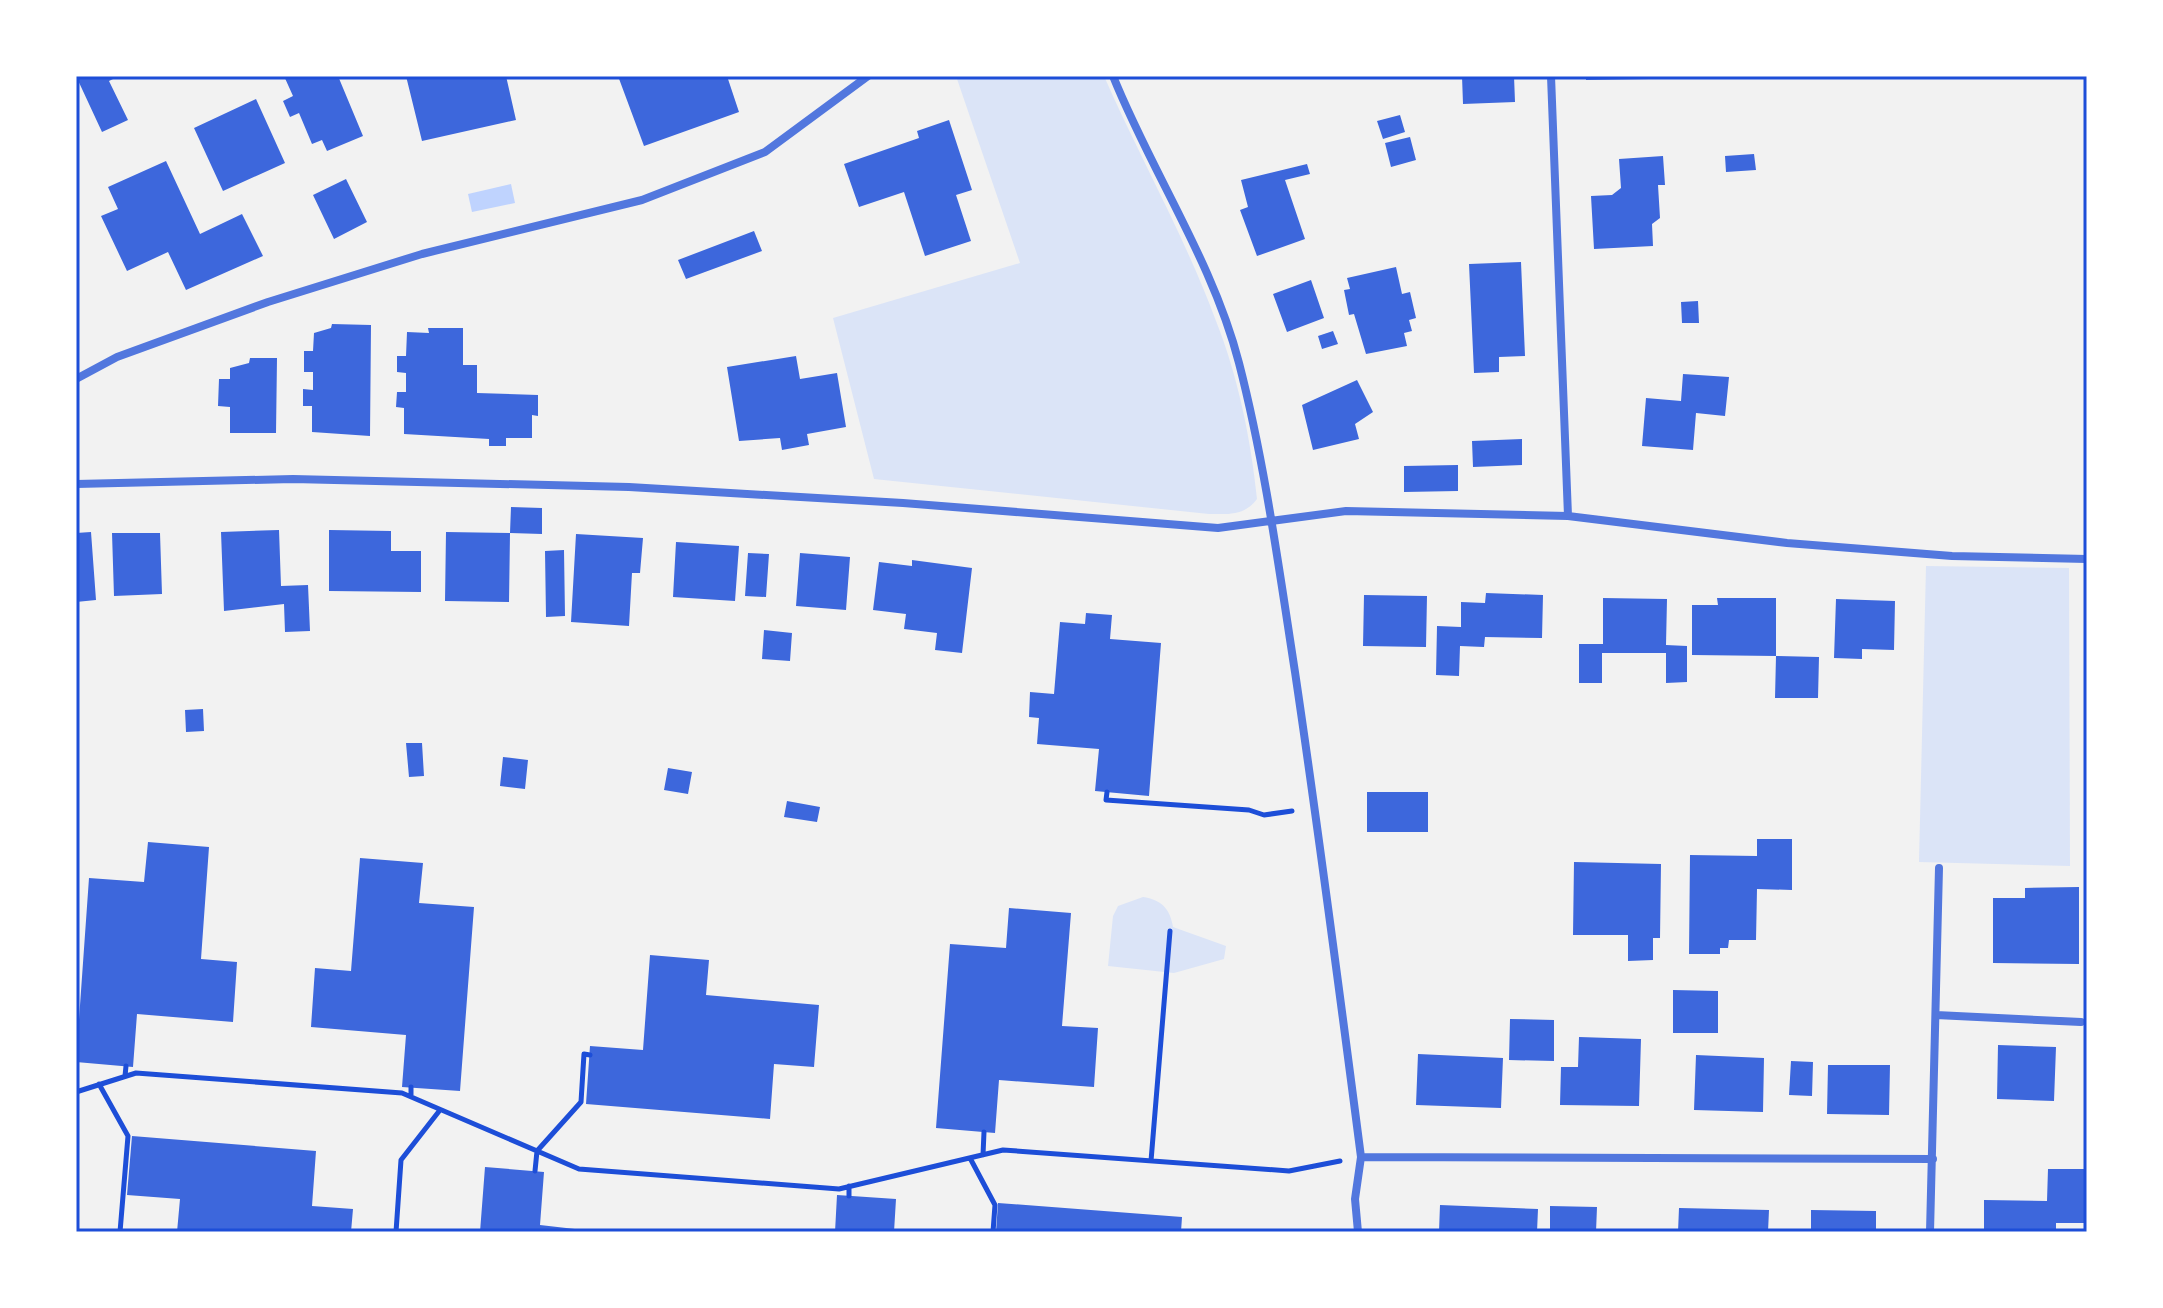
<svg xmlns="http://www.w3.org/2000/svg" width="2163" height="1308" font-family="'Open Sans',sans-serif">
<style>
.green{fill:#dbe4f7}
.water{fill:#bfd3fe}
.building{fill:#3d67dc}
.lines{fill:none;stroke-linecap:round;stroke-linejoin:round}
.path{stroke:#1d4ed8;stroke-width:5}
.minor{stroke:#5277de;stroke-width:8}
.neatline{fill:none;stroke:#1d4ed8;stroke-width:3}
</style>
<rect width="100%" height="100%" fill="#f2f2f2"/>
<path class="green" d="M 956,76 L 1104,76 C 1140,158 1185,237 1216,321 C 1238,376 1251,440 1257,499 C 1244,516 1230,514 1209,514 L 874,479 L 833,318 L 1020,263 Z
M 1926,566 L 2069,568 L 2070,866 L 1919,862 Z
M 1143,897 C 1161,900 1170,908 1173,927 L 1226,946 L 1224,959 L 1174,973 L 1108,966 L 1113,916 L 1118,906 Z"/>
<path class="water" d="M 511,184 L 515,203 L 472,212 L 468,194 Z"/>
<path class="building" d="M 76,76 L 119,76 L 109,81 L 128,120 L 102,132 Z
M 284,76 L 338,76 L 363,136 L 327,151 L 322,140 L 312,144 L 299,113 L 290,117 L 283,101 L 293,96 Z
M 406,76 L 506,76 L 516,120 L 422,141 Z
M 618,76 L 727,76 L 739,112 L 644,146 Z
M 1462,76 L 1514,76 L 1515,102 L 1463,104 Z
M 1586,76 L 1649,76 L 1649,79 L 1586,80 Z
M 256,99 L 285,163 L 223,191 L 194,128 Z
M 1400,115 L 1405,132 L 1383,139 L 1377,121 Z
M 949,120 L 972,190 L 956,195 L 971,241 L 925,256 L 904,192 L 859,207 L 844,164 L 919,138 L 917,131 Z
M 1410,137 L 1416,160 L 1391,167 L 1385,143 Z
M 1754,154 L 1756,170 L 1726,172 L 1725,156 Z
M 1663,156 L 1665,185 L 1658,185 L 1660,218 L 1652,224 L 1653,246 L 1594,249 L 1591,196 L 1612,195 L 1621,188 L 1619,159 Z
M 166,161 L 200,234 L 242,214 L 263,256 L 186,290 L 168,252 L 127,271 L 101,216 L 118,209 L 108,187 Z
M 1307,164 L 1310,174 L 1285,180 L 1305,239 L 1257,256 L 1240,210 L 1248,207 L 1241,180 Z
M 346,179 L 367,222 L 334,239 L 313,195 Z
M 754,231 L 762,251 L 686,279 L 678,260 Z
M 1521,262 L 1525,356 L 1499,357 L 1499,372 L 1474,373 L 1469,264 Z
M 1396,267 L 1402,294 L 1410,292 L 1416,318 L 1409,320 L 1412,331 L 1404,333 L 1407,346 L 1366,354 L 1354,314 L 1349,315 L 1344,290 L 1350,289 L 1347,278 Z
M 1311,280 L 1324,318 L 1287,332 L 1273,294 Z
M 1698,301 L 1699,323 L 1682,323 L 1681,302 Z
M 332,324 L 371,325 L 370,436 L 312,432 L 312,406 L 303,406 L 303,389 L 313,390 L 313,372 L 304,372 L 304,351 L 313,351 L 314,333 L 331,328 Z
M 428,328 L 463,328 L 463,365 L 477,365 L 477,393 L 538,395 L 538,416 L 532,415 L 532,438 L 506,438 L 506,446 L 489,446 L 489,439 L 404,434 L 404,408 L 396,407 L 397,392 L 406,392 L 406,373 L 397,372 L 397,356 L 406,356 L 407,332 L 429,333 Z
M 1333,331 L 1338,344 L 1322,349 L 1318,336 Z
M 796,356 L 800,379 L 837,373 L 846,427 L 807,434 L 809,445 L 782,450 L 780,438 L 739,441 L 727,367 Z
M 250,358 L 277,358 L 276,433 L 230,433 L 230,407 L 218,406 L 219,379 L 230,379 L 230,368 L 249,363 Z
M 1683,374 L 1729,377 L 1725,416 L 1696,413 L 1693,450 L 1642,446 L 1646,398 L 1681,401 Z
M 1357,380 L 1373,412 L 1355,424 L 1359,439 L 1313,450 L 1302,405 Z
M 1522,439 L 1522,465 L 1473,467 L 1472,441 Z
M 1458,465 L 1458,491 L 1404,492 L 1404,466 Z
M 511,507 L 542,508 L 542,534 L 510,533 L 509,602 L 445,601 L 446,532 L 510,533 Z
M 279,530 L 281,586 L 308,585 L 310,631 L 285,632 L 284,604 L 224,611 L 221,532 Z
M 329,530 L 391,531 L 391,551 L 421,551 L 421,592 L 329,591 Z
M 91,532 L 96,600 L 76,602 L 76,533 Z
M 112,533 L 160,533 L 162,594 L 114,596 Z
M 576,534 L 643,538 L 640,573 L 632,573 L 629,626 L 571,622 Z
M 676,542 L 739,546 L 735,601 L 673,597 Z
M 564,550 L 565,616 L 546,617 L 545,551 Z
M 748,553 L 769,554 L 766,597 L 745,596 Z
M 800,553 L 850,557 L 846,610 L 796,606 Z
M 912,560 L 972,568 L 962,653 L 935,650 L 937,633 L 904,629 L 906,614 L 873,610 L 879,562 L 912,566 Z
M 1486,593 L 1543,595 L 1542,638 L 1485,637 L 1484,647 L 1460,646 L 1459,676 L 1436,675 L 1437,626 L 1461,627 L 1461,602 L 1485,603 Z
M 1364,595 L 1427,596 L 1426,647 L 1363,646 Z
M 1603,598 L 1667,599 L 1666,645 L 1687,646 L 1687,682 L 1666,683 L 1666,653 L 1602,653 L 1602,683 L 1579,683 L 1579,644 L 1603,644 Z
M 1717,598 L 1776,598 L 1776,656 L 1692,655 L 1692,605 L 1718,605 Z
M 1836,599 L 1895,601 L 1894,650 L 1862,649 L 1862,659 L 1834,658 Z
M 1086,613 L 1112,615 L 1110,639 L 1161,643 L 1149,796 L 1095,791 L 1099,749 L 1037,744 L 1039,718 L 1029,717 L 1030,692 L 1054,694 L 1060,622 L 1085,624 Z
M 764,630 L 792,633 L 790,661 L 762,659 Z
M 1776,656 L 1819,657 L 1818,698 L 1775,698 Z
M 203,709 L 204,731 L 186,732 L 185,710 Z
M 406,743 L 422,743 L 424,776 L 409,777 Z
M 503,757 L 528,760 L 525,789 L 500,786 Z
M 668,768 L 692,772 L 688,794 L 664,790 Z
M 1367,792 L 1428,792 L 1428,832 L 1367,832 Z
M 787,801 L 820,807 L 817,822 L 784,817 Z
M 1757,839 L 1792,839 L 1792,890 L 1757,889 L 1756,940 L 1729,940 L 1728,948 L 1720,948 L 1720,954 L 1689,954 L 1690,855 L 1757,856 Z
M 148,842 L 209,847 L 201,959 L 237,962 L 233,1022 L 137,1014 L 133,1067 L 76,1062 L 89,878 L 144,882 Z
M 360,858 L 423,863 L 419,903 L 474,907 L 460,1091 L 402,1087 L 406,1035 L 311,1027 L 315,968 L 351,971 Z
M 1574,862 L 1661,864 L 1660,938 L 1653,938 L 1653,960 L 1628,961 L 1628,935 L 1573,935 Z
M 2079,887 L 2079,964 L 1993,963 L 1993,898 L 2025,898 L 2025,888 Z
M 1009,908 L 1071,913 L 1062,1026 L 1098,1028 L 1094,1087 L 999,1080 L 995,1133 L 936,1128 L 950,944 L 1006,948 Z
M 650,955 L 709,960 L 706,995 L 819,1005 L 814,1067 L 774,1064 L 770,1119 L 586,1104 L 590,1046 L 643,1050 Z
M 1673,990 L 1718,991 L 1718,1033 L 1673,1033 Z
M 1510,1019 L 1554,1020 L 1554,1061 L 1509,1060 Z
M 1579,1037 L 1641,1039 L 1639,1106 L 1560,1105 L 1561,1067 L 1578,1067 Z
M 1998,1045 L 2056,1047 L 2054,1101 L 1997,1099 Z
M 1418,1054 L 1503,1058 L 1501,1108 L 1416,1105 Z
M 1696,1055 L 1764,1058 L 1763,1112 L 1694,1110 Z
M 1791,1061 L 1813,1062 L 1812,1096 L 1789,1095 Z
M 1828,1065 L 1890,1065 L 1889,1115 L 1827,1114 Z
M 132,1136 L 316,1151 L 312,1206 L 353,1209 L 351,1232 L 177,1232 L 180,1199 L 127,1195 Z
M 485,1167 L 544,1172 L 540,1225 L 601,1232 L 480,1232 Z
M 2048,1169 L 2087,1169 L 2087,1223 L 2056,1223 L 2056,1232 L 1984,1232 L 1984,1200 L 2047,1201 Z
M 837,1195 L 896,1199 L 894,1232 L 835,1232 Z
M 998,1203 L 1182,1217 L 1181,1232 L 996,1232 Z
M 1440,1205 L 1538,1209 L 1537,1232 L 1439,1232 Z
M 1550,1206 L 1597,1207 L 1596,1232 L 1550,1232 Z
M 1679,1208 L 1769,1210 L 1768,1232 L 1678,1232 Z
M 1811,1210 L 1876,1211 L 1876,1232 L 1811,1232 Z"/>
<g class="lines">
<path class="path" d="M 1107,792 L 1106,800 L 1249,810 L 1264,815 L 1292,811
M 125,1076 L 126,1066
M 99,1084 L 128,1136 L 120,1232
M 76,1092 L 136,1073 L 402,1093 L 579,1169 L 839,1189 L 1003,1150 L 1289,1171 L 1340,1161
M 411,1096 L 411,1087
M 983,1155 L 984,1132
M 970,1158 L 995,1205 L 993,1232
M 1151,1161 L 1170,931
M 535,1171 L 537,1151 L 581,1102 L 584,1054 L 590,1055
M 849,1196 L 849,1186
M 396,1232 L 401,1160 L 440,1110"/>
<path class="minor" d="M 1113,76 C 1152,173 1213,262 1239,363 C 1265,464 1279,569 1295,672 C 1319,834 1340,995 1361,1157 L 1355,1199 L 1358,1232
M 1551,76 L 1568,516
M 76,379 L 117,357 L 268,302 L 422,254 L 642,200 L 765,152 L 868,76
M 76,484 L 293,479 L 629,487 L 903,503 L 1218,528 L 1346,511 L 1568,516 L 1787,543 L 1952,556 L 2087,559
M 1936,1015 L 2081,1022
M 1361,1157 L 1933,1159
M 1930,1232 L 1939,868"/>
</g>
<rect width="2163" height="1308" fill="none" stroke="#ffffff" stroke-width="156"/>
<rect x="78" y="78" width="2007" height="1152" class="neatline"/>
</svg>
